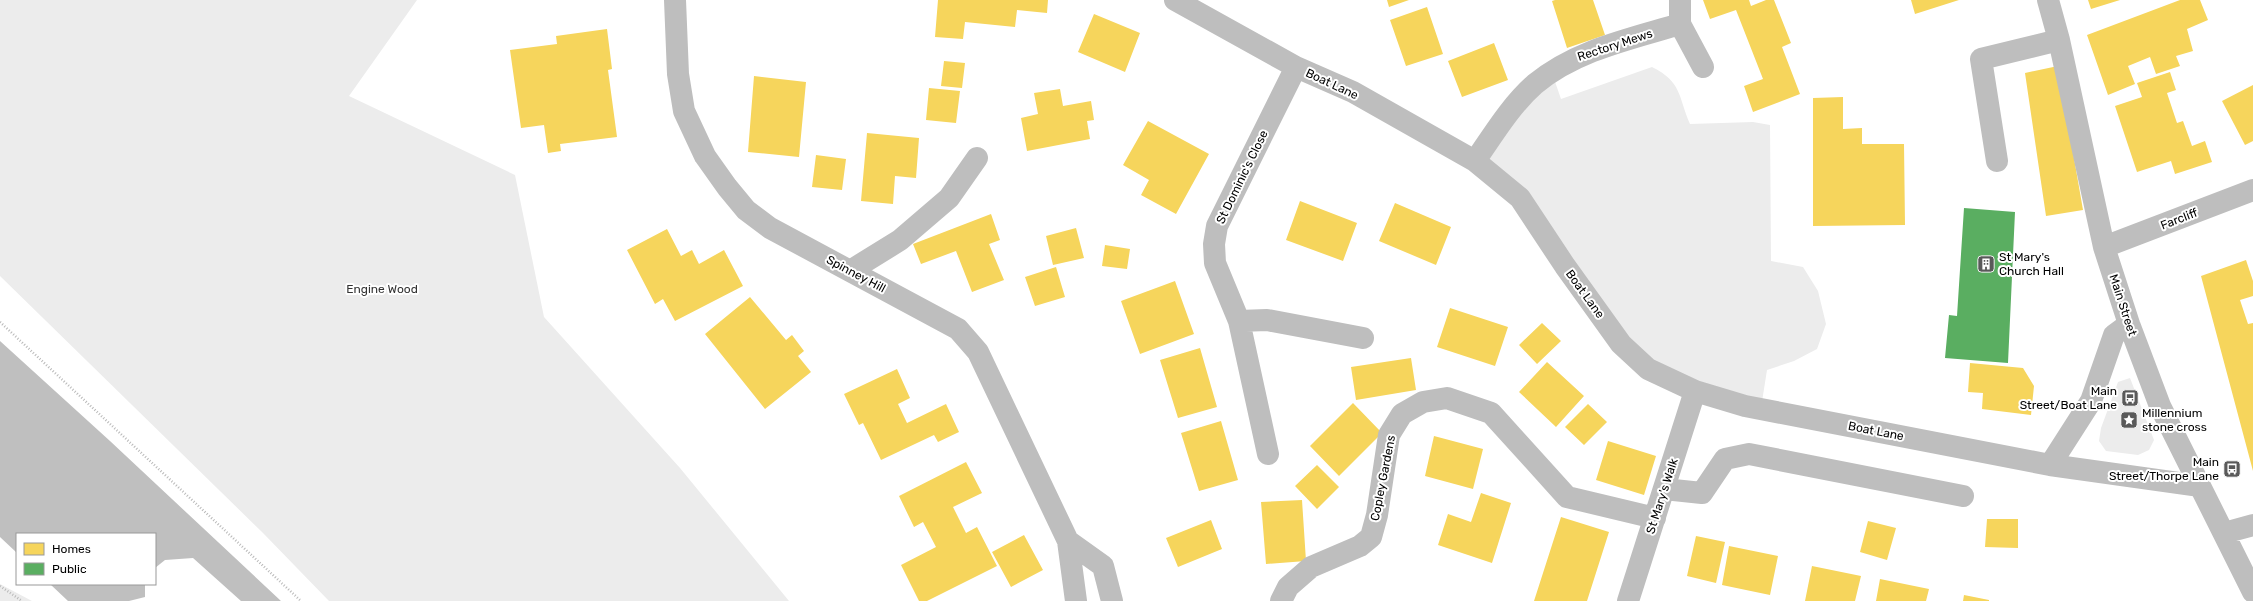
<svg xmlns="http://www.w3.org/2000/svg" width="2253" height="601" font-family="Rubik,sans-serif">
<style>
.green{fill:#ececec}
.water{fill:#bfbfbf}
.homes{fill:#f6d55c}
.public{fill:#5aae61}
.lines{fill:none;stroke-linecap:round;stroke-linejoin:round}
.path{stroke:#b9b9b9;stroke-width:2.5;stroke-dasharray:1 2;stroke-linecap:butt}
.minor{stroke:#bebebe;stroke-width:22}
.labels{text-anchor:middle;stroke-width:4;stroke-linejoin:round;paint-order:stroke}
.street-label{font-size:12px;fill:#000;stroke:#fff}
.poi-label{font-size:12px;fill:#000;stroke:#fff;text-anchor:start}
.park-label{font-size:12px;fill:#333;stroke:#fff}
</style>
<rect width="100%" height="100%" fill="#fff"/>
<path class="green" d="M 0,0 L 417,0 L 349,96 L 515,175 L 544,317 L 680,468 L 789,601 L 329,601 L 263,533 L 0,276 Z
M 1652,67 C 1682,82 1678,96 1690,124 L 1753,122 L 1770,125 L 1771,261 L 1803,267 L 1818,291 L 1826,324 L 1817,349 L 1794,361 L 1767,370 L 1761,408 L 1648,369 L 1520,198 L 1475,161 L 1552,73 L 1561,99 Z
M 2130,378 L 2154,440 L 2149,450 L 2138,455 L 2106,451 L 2099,441 L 2101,428 L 2118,382 Z
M 0,584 L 32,601 L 0,601 Z"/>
<path class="water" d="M 0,341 L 110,441 L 281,601 L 241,601 L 193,558 L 165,560 L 155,568 L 155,534 L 17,534 L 17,553 L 0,537 Z
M 50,584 L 145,584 L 145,597 L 129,601 L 68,601 Z"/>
<path class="homes" d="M 938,0 L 1048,0 L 1047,13 L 1017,10 L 1015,27 L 965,22 L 963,39 L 935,37 Z
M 1387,0 L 1409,0 L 1389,7 Z
M 1555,0 L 1593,0 L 1605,35 L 1567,48 L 1552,1 Z
M 1703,0 L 1749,0 L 1751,6 L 1766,0 L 1774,0 L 1791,43 L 1782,47 L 1800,94 L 1753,112 L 1744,86 L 1763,79 L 1736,10 L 1710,19 Z
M 1911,0 L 1959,0 L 1915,14 Z
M 2088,0 L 2120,0 L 2091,9 Z
M 2180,0 L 2200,0 L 2208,20 L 2187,29 L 2193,51 L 2176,56 L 2180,66 L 2156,74 L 2150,57 L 2128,66 L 2135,84 L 2108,95 L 2087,35 Z
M 1427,7 L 1443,54 L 1406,66 L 1390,20 Z
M 1094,14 L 1140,33 L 1125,72 L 1078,52 Z
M 607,29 L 612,69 L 608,70 L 617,137 L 560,144 L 561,151 L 548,153 L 544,125 L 521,128 L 510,50 L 557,44 L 556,36 Z
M 1494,43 L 1508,80 L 1462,97 L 1448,61 Z
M 944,61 L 965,63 L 962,88 L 941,86 Z
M 2058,66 L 2083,210 L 2046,216 L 2025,73 Z
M 2170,72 L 2176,90 L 2167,93 L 2177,123 L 2183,121 L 2192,146 L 2205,141 L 2212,162 L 2175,174 L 2171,161 L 2137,172 L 2115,106 L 2142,97 L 2137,83 Z
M 754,76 L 806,82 L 799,157 L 748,152 Z
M 2253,85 L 2253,141 L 2245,145 L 2222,101 Z
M 929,88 L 960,91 L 956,123 L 926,120 Z
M 1060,89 L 1063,106 L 1091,101 L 1094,120 L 1087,121 L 1090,139 L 1027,151 L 1021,118 L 1038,114 L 1034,93 Z
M 1843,97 L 1843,129 L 1862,128 L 1862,144 L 1904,144 L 1905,225 L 1813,226 L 1813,98 Z
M 1148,121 L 1209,154 L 1176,214 L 1141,195 L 1149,180 L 1123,165 Z
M 867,133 L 919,138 L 916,178 L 895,176 L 893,204 L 861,201 Z
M 816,155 L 846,159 L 842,190 L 812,187 Z
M 1300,201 L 1357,223 L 1343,261 L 1286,240 Z
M 1395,203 L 1451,227 L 1436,265 L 1379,241 Z
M 991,214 L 1000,240 L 989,244 L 1004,280 L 972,292 L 956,251 L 921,264 L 913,244 Z
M 1076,228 L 1084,258 L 1053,265 L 1046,236 Z
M 667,229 L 681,256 L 692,250 L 699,264 L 724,250 L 743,286 L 675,321 L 663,299 L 655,304 L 627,250 Z
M 1105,245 L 1130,249 L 1127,269 L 1102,266 Z
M 2246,260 L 2253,281 L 2253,296 L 2240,300 L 2248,324 L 2253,323 L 2253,471 L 2201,276 Z
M 1056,267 L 1065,297 L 1035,306 L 1025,277 Z
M 1175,281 L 1194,334 L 1140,354 L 1121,301 Z
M 750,297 L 786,340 L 792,335 L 804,351 L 798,356 L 811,372 L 765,409 L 705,334 Z
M 1450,308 L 1508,327 L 1495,366 L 1437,347 Z
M 1542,323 L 1561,341 L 1537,364 L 1519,345 Z
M 1200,348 L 1217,407 L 1178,418 L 1160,360 Z
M 1411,358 L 1416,390 L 1356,400 L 1351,367 Z
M 1547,362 L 1584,396 L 1556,427 L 1519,392 Z
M 1970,363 L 2023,368 L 2034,386 L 2031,415 L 1982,409 L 1983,393 L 1968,392 Z
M 897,369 L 910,398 L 898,404 L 907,423 L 946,404 L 959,432 L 938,442 L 934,435 L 881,460 L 863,423 L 859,425 L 844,394 Z
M 1353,403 L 1382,433 L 1339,476 L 1310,446 Z
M 1588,404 L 1607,422 L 1584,445 L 1565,427 Z
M 1221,421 L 1238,480 L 1199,491 L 1181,433 Z
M 1434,436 L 1483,449 L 1473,489 L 1425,476 Z
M 1608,441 L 1656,456 L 1644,495 L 1596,480 Z
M 966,462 L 982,493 L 953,507 L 966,533 L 977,527 L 997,566 L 927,601 L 919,601 L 901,565 L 936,547 L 923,522 L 914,527 L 899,496 Z
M 1317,465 L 1339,487 L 1317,509 L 1295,486 Z
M 1481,493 L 1511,503 L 1492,563 L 1438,545 L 1448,514 L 1471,522 Z
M 1302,500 L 1306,561 L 1266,564 L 1261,502 Z
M 1561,517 L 1609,532 L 1587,601 L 1534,601 Z
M 1987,519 L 2018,519 L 2018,548 L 1985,547 Z
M 1211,520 L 1222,549 L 1178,567 L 1166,538 Z
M 1868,521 L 1896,528 L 1887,560 L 1860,552 Z
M 1024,535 L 1043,570 L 1011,587 L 992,552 Z
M 1696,536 L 1725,542 L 1716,583 L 1687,576 Z
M 1729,546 L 1778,556 L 1770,595 L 1722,585 Z
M 1812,566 L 1861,576 L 1855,601 L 1805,601 Z
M 1880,579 L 1929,589 L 1926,601 L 1876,601 Z
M 1964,595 L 1989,600 L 1989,601 L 1963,601 Z"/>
<path class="public" d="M 1964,208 L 2015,212 L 2008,363 L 1945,358 L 1949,315 L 1957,316 Z"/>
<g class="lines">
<path class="path" d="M 0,322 L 301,601
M 0,586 L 22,601"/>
<path class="minor" d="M 675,0 L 678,74 L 684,111 L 705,156 L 727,187 L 746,210 L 770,228 L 958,329 L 978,352 L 1068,541 L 1076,601
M 1175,0 L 1296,67 L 1353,92 L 1475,161 L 1520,198 L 1565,266 L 1621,344 L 1648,369 L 1695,391 L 1745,406 L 2050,465 L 2200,486
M 1680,0 L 1680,24 L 1703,67
M 2048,0 L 2059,40 L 2104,247 L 2129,324 L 2160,406 L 2253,592
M 1475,161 C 1493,135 1511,105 1535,84 C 1576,50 1630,39 1680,24
M 1997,161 L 1981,59 L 2059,40
M 2104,247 L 2253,190
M 850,271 L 900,240 L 949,198 L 977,158
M 1239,321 L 1267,320 L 1363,338
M 1268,454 L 1239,321 L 1215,263 L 1214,244 L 1217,226 L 1296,67
M 2050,465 L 2091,401 L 2114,335 L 2129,324
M 1664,489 L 1702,493 L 1725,459 L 1749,454 L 1963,496
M 2224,533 L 2253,525
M 1068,541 L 1103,566 L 1112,601
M 1281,601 L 1288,587 L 1311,567 L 1360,546 L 1371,537 L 1377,515 L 1389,435 L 1402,414 L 1423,402 L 1447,398 L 1491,413 L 1567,497 L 1655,518
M 1628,601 L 1695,391"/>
</g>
<defs>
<symbol id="building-square" viewBox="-11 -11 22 22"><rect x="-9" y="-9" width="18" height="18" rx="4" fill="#595959" stroke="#fff"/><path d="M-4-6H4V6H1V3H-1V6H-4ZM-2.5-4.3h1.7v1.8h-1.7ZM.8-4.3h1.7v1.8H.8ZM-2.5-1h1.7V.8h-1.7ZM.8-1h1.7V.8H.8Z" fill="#fff"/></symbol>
<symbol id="bus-square" viewBox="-11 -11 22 22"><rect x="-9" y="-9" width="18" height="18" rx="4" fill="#595959" stroke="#fff"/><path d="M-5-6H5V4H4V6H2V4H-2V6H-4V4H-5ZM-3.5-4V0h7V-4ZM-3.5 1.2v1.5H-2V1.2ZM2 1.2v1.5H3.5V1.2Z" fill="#fff"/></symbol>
<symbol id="sight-square" viewBox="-11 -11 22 22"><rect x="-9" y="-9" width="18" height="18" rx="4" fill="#595959" stroke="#fff"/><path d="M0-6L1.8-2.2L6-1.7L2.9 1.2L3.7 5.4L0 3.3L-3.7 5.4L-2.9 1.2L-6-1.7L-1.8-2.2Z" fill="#fff"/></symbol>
</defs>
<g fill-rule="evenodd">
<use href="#building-square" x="1976" y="254" width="20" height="20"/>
<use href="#bus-square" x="2120" y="388" width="20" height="20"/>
<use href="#sight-square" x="2119" y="410" width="20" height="20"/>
<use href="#bus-square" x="2222" y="459" width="20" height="20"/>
</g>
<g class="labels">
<g class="street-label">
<text transform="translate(1615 45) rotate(-18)" y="4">Rectory Mews</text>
<text transform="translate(1332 84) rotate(25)" y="4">Boat Lane</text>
<text transform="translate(1242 177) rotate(-64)" y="4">St Dominic's Close</text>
<text transform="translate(2179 219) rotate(-21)" y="4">Farcliff</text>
<text transform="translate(856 274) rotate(28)" y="4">Spinney Hill</text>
<text transform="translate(1585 294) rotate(54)" y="4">Boat Lane</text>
<text transform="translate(2123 305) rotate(72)" y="4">Main Street</text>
<text transform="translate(1876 431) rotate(11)" y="4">Boat Lane</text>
<text transform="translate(1383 478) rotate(-79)" y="4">Copley Gardens</text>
<text transform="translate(1662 496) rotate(-72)" y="4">St Mary's Walk</text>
</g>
<g class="poi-label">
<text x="1999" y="261">St Mary's<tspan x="1999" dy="14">Church Hall</tspan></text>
<text x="2117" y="395" text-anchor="end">Main<tspan x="2117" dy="14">Street/Boat Lane</tspan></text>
<text x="2142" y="417">Millennium<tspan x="2142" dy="14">stone cross</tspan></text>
<text x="2219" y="466" text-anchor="end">Main<tspan x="2219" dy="14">Street/Thorpe Lane</tspan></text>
</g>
<g class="park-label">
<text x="382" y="293">Engine Wood</text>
</g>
</g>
<rect x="16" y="533" width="140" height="52" fill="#ffffff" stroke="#999999"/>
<rect x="24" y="543" width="20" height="12" fill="#f6d55c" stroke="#999999"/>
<text x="52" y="553" font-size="12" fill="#000000">Homes</text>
<rect x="24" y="563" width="20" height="12" fill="#5aae61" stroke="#999999"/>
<text x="52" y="573" font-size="12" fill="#000000">Public</text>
</svg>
